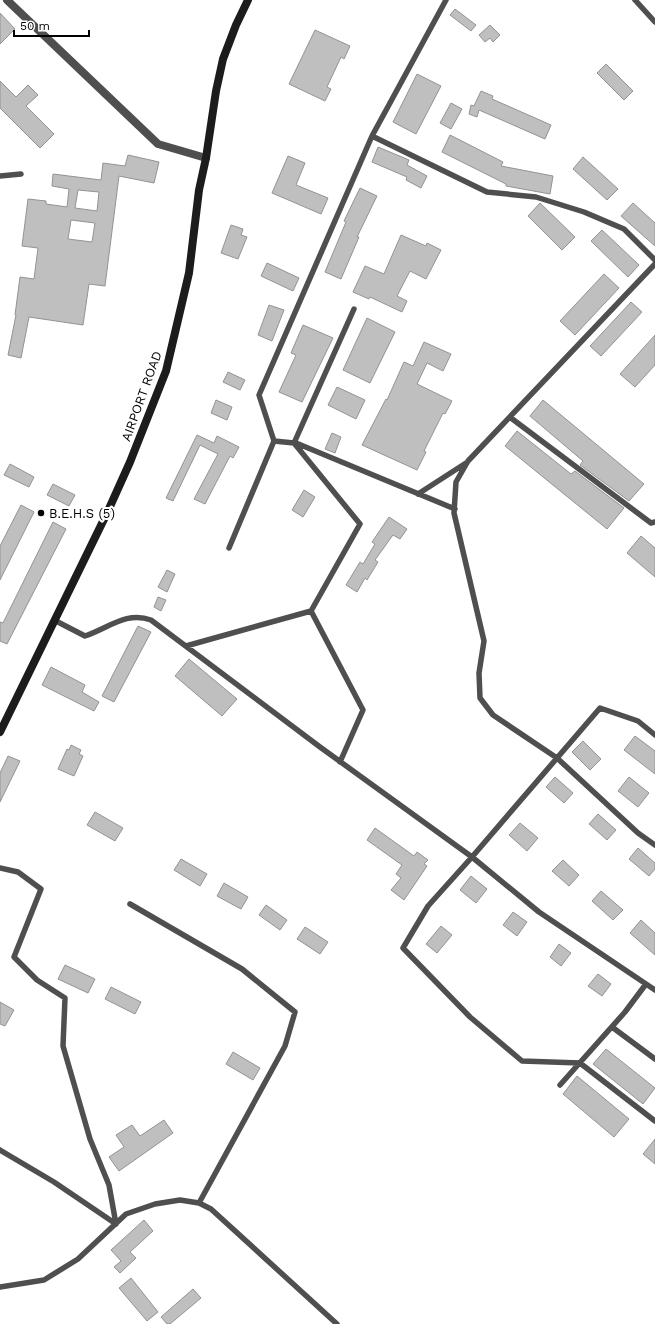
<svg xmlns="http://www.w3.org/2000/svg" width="655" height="1324" font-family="'Work Sans',sans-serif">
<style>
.building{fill:#bfbfbf;stroke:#939393;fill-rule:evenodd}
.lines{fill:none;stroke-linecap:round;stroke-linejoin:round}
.service{stroke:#4f4f4f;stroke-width:5.5}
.minor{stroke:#4f4f4f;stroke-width:8}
.secondary{stroke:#1c1c1c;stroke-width:8}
.poi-dot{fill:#000;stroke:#fff;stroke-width:1.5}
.labels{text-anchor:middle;stroke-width:4;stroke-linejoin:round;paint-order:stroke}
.street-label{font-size:13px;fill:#000;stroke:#fff}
.poi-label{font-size:13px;fill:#000;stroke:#fff;text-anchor:start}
</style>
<rect width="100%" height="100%" fill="#fff"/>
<path class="building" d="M 455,9 L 476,25 L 471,31 L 450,15 Z
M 0,13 L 15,29 L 0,44 Z
M 490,25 L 500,35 L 493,42 L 490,38 L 485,42 L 479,35 Z
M 315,30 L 350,46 L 344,59 L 341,57 L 327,87 L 331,89 L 325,101 L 289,84 Z
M 606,64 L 633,91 L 624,100 L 597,73 Z
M 417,74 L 441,86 L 416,134 L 393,122 Z
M 0,81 L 16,97 L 28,85 L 38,95 L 26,106 L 54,134 L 40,148 L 0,108 Z
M 481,91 L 493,96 L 492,99 L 551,125 L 545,139 L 479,110 L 477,117 L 469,114 L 471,105 L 474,106 Z
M 451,103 L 462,109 L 451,129 L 440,123 Z
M 450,135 L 503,162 L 501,166 L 553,176 L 550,194 L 506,186 L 506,184 L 442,152 Z
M 378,147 L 409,160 L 407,165 L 427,176 L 421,188 L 406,180 L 407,177 L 372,162 Z
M 128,155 L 159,162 L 154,183 L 119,176 L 105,286 L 89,284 L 83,325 L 29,317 L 21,358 L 8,355 L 16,315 L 15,315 L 20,277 L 34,279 L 38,248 L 22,246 L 28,199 L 46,201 L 46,204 L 67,207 L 69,189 L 52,186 L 53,174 L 101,180 L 103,163 L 125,166 ZM 78,190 L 99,192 L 97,211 L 75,208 ZM 71,220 L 95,223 L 92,242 L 68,239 Z
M 288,156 L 305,163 L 296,185 L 328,198 L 321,214 L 272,193 Z
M 583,157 L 618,189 L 607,200 L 573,169 Z
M 360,188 L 377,196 L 357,237 L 359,237 L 341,279 L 325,272 L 346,222 L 344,221 Z
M 540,203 L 575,237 L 562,250 L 528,216 Z
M 633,203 L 655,223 L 655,246 L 621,216 Z
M 231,225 L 243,229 L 241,235 L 247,237 L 238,259 L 221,253 Z
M 602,230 L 639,265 L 628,277 L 591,241 Z
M 401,235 L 426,246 L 427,243 L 441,250 L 426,279 L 410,271 L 397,296 L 407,301 L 402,312 L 370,297 L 369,299 L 353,292 L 365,266 L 384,274 Z
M 267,263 L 299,278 L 293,291 L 261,276 Z
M 604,274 L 619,288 L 575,335 L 560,321 Z
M 631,302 L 642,312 L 601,356 L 590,346 Z
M 269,305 L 284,310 L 272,341 L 258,335 Z
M 367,318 L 395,332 L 370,383 L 343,370 Z
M 303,325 L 333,338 L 302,402 L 279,392 L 296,355 L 291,353 Z
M 655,335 L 655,365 L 635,387 L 620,374 Z
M 424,342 L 451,354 L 443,371 L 427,363 L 417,384 L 452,401 L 445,414 L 443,413 L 424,451 L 426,452 L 417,470 L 362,445 L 386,399 L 387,400 L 404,362 L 413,366 Z
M 228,372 L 245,380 L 240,390 L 223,382 Z
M 337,387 L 365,400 L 356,419 L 328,405 Z
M 216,400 L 232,407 L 227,420 L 211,413 Z
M 543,400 L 644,484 L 629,501 L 580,465 L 583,461 L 530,416 Z
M 517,431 L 571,474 L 575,471 L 624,508 L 607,529 L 505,446 Z
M 332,433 L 341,437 L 335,453 L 325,449 Z
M 197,435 L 214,443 L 217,436 L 239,447 L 233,458 L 230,456 L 205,504 L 194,499 L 218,454 L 200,445 L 173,501 L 166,498 Z
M 10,464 L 34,477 L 29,487 L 4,475 Z
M 53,484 L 75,495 L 69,506 L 47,495 Z
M 304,490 L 315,497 L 303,517 L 292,510 Z
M 21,505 L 34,512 L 0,580 L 0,546 Z
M 389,517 L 407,529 L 400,539 L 393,535 L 375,560 L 378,562 L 367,580 L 365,578 L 357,592 L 346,585 L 360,562 L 363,564 L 375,544 L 372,542 Z
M 53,522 L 66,529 L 7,644 L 0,641 L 0,622 L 3,623 Z
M 641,536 L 655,548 L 655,577 L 627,553 Z
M 167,570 L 175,574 L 167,592 L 158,587 Z
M 158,597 L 166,600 L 161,611 L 154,607 Z
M 138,626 L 151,632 L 114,702 L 102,696 Z
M 189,659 L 237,699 L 222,716 L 175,676 Z
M 51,667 L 85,685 L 82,692 L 99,702 L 94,711 L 42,685 Z
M 635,736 L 655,751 L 655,774 L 624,750 Z
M 583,741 L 601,759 L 590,770 L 572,752 Z
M 71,745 L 81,750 L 79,754 L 83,756 L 74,776 L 58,769 L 67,749 L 69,750 Z
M 8,756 L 20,761 L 0,802 L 0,773 Z
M 555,777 L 573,793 L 564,803 L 546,787 Z
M 629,777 L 649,793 L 638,807 L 618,791 Z
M 95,812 L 123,828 L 115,841 L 87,825 Z
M 598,814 L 616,830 L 607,840 L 589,824 Z
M 520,823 L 538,838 L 527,851 L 509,835 Z
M 375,828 L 414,856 L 417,852 L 428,860 L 424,864 L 427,866 L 404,900 L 391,890 L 401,878 L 396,874 L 402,865 L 367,840 Z
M 638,848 L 655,863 L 655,869 L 649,876 L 629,859 Z
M 181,859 L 207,874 L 200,886 L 174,870 Z
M 563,860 L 579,875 L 569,886 L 552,871 Z
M 471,876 L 487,889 L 476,903 L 460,890 Z
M 224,883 L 248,897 L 241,909 L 217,896 Z
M 601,891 L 623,910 L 613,920 L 592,901 Z
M 266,905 L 287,920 L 280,930 L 259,915 Z
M 513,912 L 527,922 L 517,936 L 503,925 Z
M 641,920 L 655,933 L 655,955 L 630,933 Z
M 441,926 L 452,935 L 437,953 L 426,944 Z
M 305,927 L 328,942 L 320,954 L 297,939 Z
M 559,944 L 571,953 L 561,966 L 550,957 Z
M 65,965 L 95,979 L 88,993 L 58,979 Z
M 598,974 L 611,984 L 602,996 L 588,986 Z
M 111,987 L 141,1002 L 135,1014 L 105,999 Z
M 0,1002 L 14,1010 L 5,1026 L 0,1024 Z
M 606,1049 L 655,1088 L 643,1104 L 593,1064 Z
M 233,1052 L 260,1068 L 253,1080 L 226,1064 Z
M 577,1076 L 629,1119 L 614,1137 L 563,1094 Z
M 164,1120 L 173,1133 L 119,1171 L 109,1157 L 124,1147 L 116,1135 L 132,1125 L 140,1136 Z
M 655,1139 L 655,1164 L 643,1154 Z
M 144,1220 L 153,1231 L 130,1252 L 136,1258 L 120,1273 L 114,1267 L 121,1261 L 111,1250 Z
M 131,1278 L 158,1312 L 147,1321 L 119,1288 Z
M 193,1289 L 201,1298 L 170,1324 L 167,1324 L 161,1317 Z"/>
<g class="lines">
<path class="service" d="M 635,0 L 655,22
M 372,136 L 487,192 L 536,197 L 584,212 L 624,229 L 655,260
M 0,176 L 21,174
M 655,264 L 468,461 L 456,482 L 454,513 L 484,641 L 479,673 L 480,698 L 493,715 L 557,758 L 638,833 L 655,845
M 511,418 L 651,523 L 655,522
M 274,441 L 259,395 L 372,136 L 446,0
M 294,443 L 360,524 L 311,611 L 363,710 L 340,762
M 296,443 L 455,509
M 418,494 L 466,463
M 229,548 L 274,441 L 294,443 L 354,309
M 54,620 L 85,636 C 109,628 126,611 151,620 L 320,747 L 472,857 L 539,912 L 655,990
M 186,646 L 311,611
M 655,735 L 638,721 L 600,708 L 472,857 L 428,906 L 403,948 L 470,1017 L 522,1061 L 580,1063 L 655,1121
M 0,868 L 18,872 L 41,889 L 14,957 L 37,980 L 65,998 L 63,1046 L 90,1139 L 109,1185 L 116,1224
M 130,904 L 242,969 L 295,1012 L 285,1046 L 199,1203
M 612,1027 L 655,1059
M 560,1085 L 625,1012 L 646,984
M 0,1150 L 54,1182 L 116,1224
M 0,1287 L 44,1280 L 78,1259 L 126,1214 L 155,1204 L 180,1200 L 199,1203 L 211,1209 L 337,1324"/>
<path class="minor" d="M 7,0 L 158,144 L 206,158"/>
<path class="secondary" d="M 0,732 L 108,511 L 130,462 L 166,371 L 189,273 L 199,190 L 206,158 L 216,91 L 223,59 L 236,25 L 248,0"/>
</g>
<circle class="poi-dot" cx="41" cy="513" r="4"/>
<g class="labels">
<g class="street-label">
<text transform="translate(141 396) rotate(-70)" y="5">AIRPORT ROAD</text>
</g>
<g class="poi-label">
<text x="49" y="518">B.E.H.S (5)</text>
</g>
</g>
<path d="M14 30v6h75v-6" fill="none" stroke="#000000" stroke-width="2"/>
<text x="20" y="30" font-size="12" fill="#000000" stroke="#ffffff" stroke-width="3" paint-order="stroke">50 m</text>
</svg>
